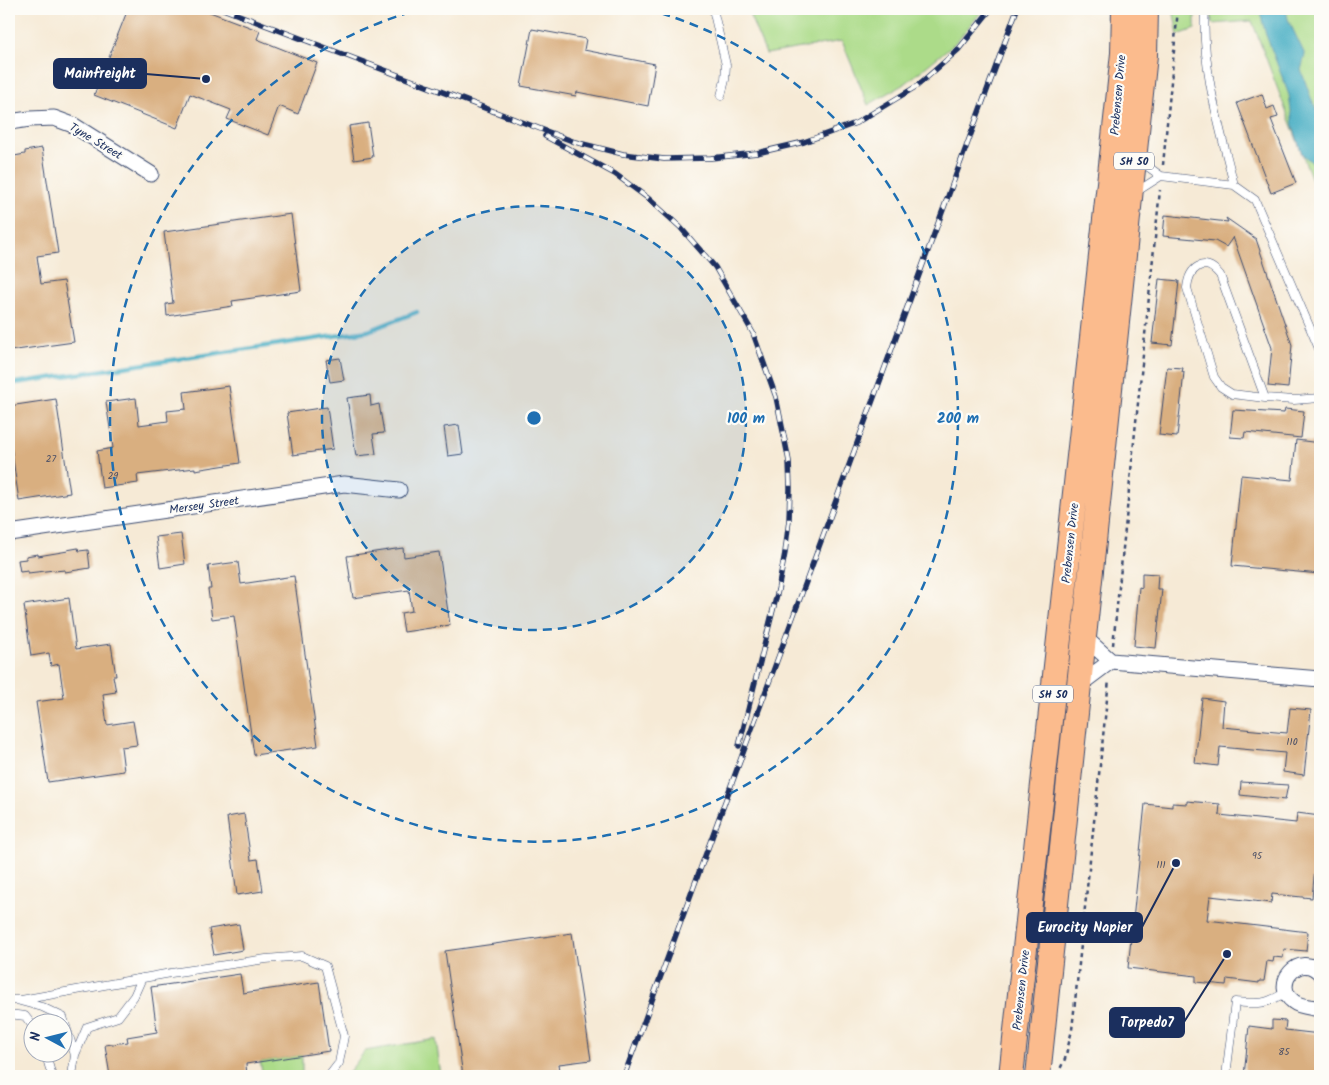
<svg xmlns="http://www.w3.org/2000/svg" width="1329" height="1085" font-family="Kalam,sans-serif">
<style>
.green{fill:#acdb89;stroke:#648574}
.water{fill:#43acc2;stroke:#2f6e90}
.lines{fill:none;stroke-linecap:round;stroke-linejoin:round}
.stream{stroke:#43acc2;stroke-width:4.5}
.building{fill:#d9af80}
.lane-casing{stroke:#3c4b70;stroke-width:9}
.street-casing{stroke:#3c4b70;stroke-width:17}
.primary-casing{stroke:#3c4b70;stroke-width:26}
.path{stroke:#3c4b70;stroke-width:2.5;stroke-dasharray:4 4;stroke-linecap:butt}
.lane{stroke:#fff;stroke-width:8}
.street{stroke:#fff;stroke-width:15}
.primary{stroke:#fbbb8d;stroke-width:24}
.rail-casing{stroke:#1b2f5e;stroke-width:5.5}
.rail{stroke:#fdfcf7;stroke-width:4;stroke-dasharray:11;stroke-linecap:butt}
.ring{fill:none;stroke:#1f6fb2;stroke-width:2.5;stroke-dasharray:9 6}
.labels{text-anchor:middle;stroke-width:4.5;stroke-linejoin:round;paint-order:stroke}
.number-label{font-size:10px;fill:#4a4f66}
.shield{fill:#fdfcf7;stroke:#5f6c8c;stroke-width:1}
.shield-label{font-size:11px;font-weight:bold;fill:#1b2f5e}
.street-label{font-size:12px;fill:#1b2f5e;stroke:#fdfcf7}
.centre{fill:#1f6fb2;stroke:#fdfcf7;stroke-width:2.5}
.ring-label{font-size:15px;text-anchor:middle;font-weight:bold;fill:#1f6fb2;stroke:#fdfcf7;stroke-width:4.5;stroke-linejoin:round;paint-order:stroke}
.leader{fill:none;stroke:#1b2f5e;stroke-width:2}
.callout-dot{fill:#1b2f5e;stroke:#fdfcf7;stroke-width:2}
.callout{fill:#1b2f5e;stroke:#1b2f5e;stroke-width:2}
.callout-label{font-size:14px;text-anchor:middle;font-weight:bold;fill:#fff}
</style>
<rect width="100%" height="100%" fill="#fdfcf7"/>
<filter id="ink" filterUnits="userSpaceOnUse"><feTurbulence type="fractalNoise" baseFrequency=".02" numOctaves="2"/><feDisplacementMap in="SourceGraphic" scale="10" xChannelSelector="R" yChannelSelector="G"/><feConvolveMatrix kernelMatrix="1 2 1 2 8 2 1 2 1" color-interpolation-filters="sRGB"/></filter>
<filter id="wash" filterUnits="userSpaceOnUse"><feTurbulence type="fractalNoise" baseFrequency=".0096" numOctaves="4" result="noise"/><feDisplacementMap in="SourceGraphic" scale="20" xChannelSelector="R" yChannelSelector="G"/><feGaussianBlur stdDeviation="1.12" result="paint"/><feColorMatrix in="noise" values="0 0 0 0 0 0 0 0 0 0 0 0 0 0 0 0 0 1.4 0 .05"/><feComposite in="paint" operator="in"/></filter>
<g filter="url(#wash)">
<rect width="100%" height="100%" fill="#f6ead6"/>
<path class="green" d="M 747,9 L 984,9 L 955,43 L 906,83 L 868,105 L 842,41 L 766,54 Z
M 1173,9 L 1195,9 L 1195,29 L 1178,35 Z
M 1211,9 L 1320,9 L 1320,201 L 1252,21 L 1212,24 Z
M 436,1039 L 441,1076 L 346,1076 L 365,1051 Z
M 302,1055 L 302,1076 L 263,1076 L 260,1062 Z"/>
<path class="water" d="M 1259,9 L 1286,9 L 1288,19 L 1305,55 L 1301,70 L 1311,98 L 1320,116 L 1320,169 L 1302,154 L 1293,126 L 1289,95 L 1266,35 Z"/>
<g class="lines">
<path class="stream" d="M 9,384 L 368,331 L 417,312"/>
</g>
<g id="blocks">
<path class="building" d="M 128,9 L 202,9 L 260,31 L 257,39 L 317,63 L 298,114 L 279,106 L 268,135 L 227,119 L 231,110 L 190,94 L 177,128 L 94,95 Z
M 532,29 L 586,39 L 584,50 L 655,64 L 648,106 L 577,92 L 576,96 L 521,86 Z
M 1262,94 L 1267,109 L 1274,106 L 1278,117 L 1271,119 L 1296,183 L 1271,193 L 1237,103 Z
M 368,123 L 373,157 L 354,160 L 349,126 Z
M 42,148 L 58,253 L 37,256 L 41,284 L 64,281 L 74,342 L 9,351 L 9,157 L 25,154 L 25,151 Z
M 291,214 L 301,291 L 232,301 L 233,306 L 167,316 L 166,304 L 173,303 L 164,232 Z
M 1165,215 L 1228,222 L 1226,218 L 1256,239 L 1292,345 L 1288,388 L 1268,386 L 1272,348 L 1233,237 L 1226,247 L 1215,241 L 1163,236 Z
M 1159,279 L 1179,281 L 1172,345 L 1152,343 Z
M 340,358 L 344,380 L 330,382 L 326,360 Z
M 1167,367 L 1183,368 L 1182,372 L 1184,372 L 1177,437 L 1159,435 Z
M 229,386 L 240,463 L 195,470 L 195,468 L 137,475 L 138,483 L 102,488 L 97,451 L 113,448 L 106,402 L 136,398 L 139,425 L 168,421 L 167,411 L 186,409 L 184,392 Z
M 370,395 L 371,406 L 379,404 L 384,433 L 373,434 L 376,454 L 356,456 L 347,398 Z
M 56,399 L 70,493 L 19,501 L 9,431 L 9,406 Z
M 327,407 L 333,449 L 293,455 L 287,413 Z
M 1285,409 L 1304,411 L 1301,438 L 1245,432 L 1244,438 L 1230,437 L 1233,410 L 1284,413 Z
M 459,425 L 463,454 L 448,456 L 444,427 Z
M 1296,440 L 1320,443 L 1320,574 L 1232,566 L 1241,475 L 1292,480 Z
M 181,534 L 185,564 L 160,568 L 156,537 Z
M 78,548 L 79,551 L 88,550 L 90,568 L 65,572 L 65,570 L 54,571 L 54,570 L 28,573 L 28,571 L 20,572 L 18,560 L 26,559 L 26,556 L 38,554 L 38,556 L 68,551 L 67,550 Z
M 403,548 L 404,557 L 439,552 L 450,625 L 404,632 L 401,613 L 412,611 L 409,590 L 353,598 L 347,556 Z
M 238,562 L 241,584 L 294,576 L 318,746 L 254,755 L 234,616 L 212,619 L 208,589 L 211,589 L 208,566 Z
M 1142,573 L 1158,574 L 1157,589 L 1162,589 L 1156,648 L 1134,646 L 1139,587 L 1142,588 Z
M 69,598 L 76,649 L 111,644 L 116,676 L 113,676 L 116,692 L 103,694 L 107,725 L 133,721 L 137,745 L 121,747 L 124,771 L 48,782 L 36,702 L 64,698 L 59,664 L 51,666 L 49,653 L 31,656 L 24,605 Z
M 1202,698 L 1224,701 L 1222,727 L 1287,733 L 1290,708 L 1311,710 L 1304,775 L 1283,772 L 1285,753 L 1220,747 L 1218,766 L 1195,763 Z
M 1241,782 L 1288,785 L 1285,800 L 1240,795 Z
M 1187,801 L 1220,804 L 1219,815 L 1296,823 L 1297,813 L 1320,816 L 1312,898 L 1272,894 L 1271,903 L 1210,896 L 1207,920 L 1308,932 L 1306,951 L 1284,949 L 1283,958 L 1274,957 L 1273,962 L 1267,961 L 1264,981 L 1259,981 L 1259,983 L 1227,979 L 1226,985 L 1196,982 L 1196,976 L 1128,968 L 1145,804 L 1172,807 L 1172,803 L 1187,804 Z
M 244,814 L 251,860 L 258,859 L 263,891 L 237,895 L 227,817 Z
M 239,924 L 243,950 L 214,955 L 209,929 Z
M 572,933 L 591,1060 L 559,1064 L 561,1076 L 463,1076 L 445,951 Z
M 240,974 L 243,993 L 319,982 L 329,1051 L 246,1064 L 247,1076 L 135,1076 L 135,1074 L 122,1076 L 110,1076 L 105,1045 L 128,1042 L 127,1037 L 157,1032 L 151,987 Z
M 1272,1020 L 1286,1021 L 1285,1030 L 1320,1034 L 1320,1076 L 1244,1076 L 1249,1026 L 1272,1029 Z"/>
</g>
</g>
<g filter="url(#ink)">
<use href="#blocks" fill-opacity="0" stroke="#3c4b70" stroke-width="1"/>
<g class="lines">
<defs>
<path id="lane" d="M 713,9 L 726,65 L 725,80 L 721,96
M 1205,9 C 1201,67 1220,128 1234,185
M 1137,159 L 1161,176 L 1234,185 L 1255,200 L 1320,351
M 1136,192 L 1161,176
M 1265,398 L 1220,275 C 1204,255 1189,268 1187,288 L 1214,377 L 1221,387 L 1232,394 L 1265,398 L 1294,400 L 1320,398
M 9,1000 L 21,1000 L 171,973 L 266,959 L 302,956 L 325,966 L 344,1036 L 339,1063 L 329,1076
M 20,1001 L 42,1007 L 63,1017 L 75,1055
M 9,1014 L 25,1016 L 32,1025
M 45,1052 L 52,1076
M 72,1076 L 75,1055 L 87,1027 L 118,1017 L 134,996 L 142,978
M 1226,1076 L 1235,1002 C 1259,1004 1265,1005 1286,992"/>
<path id="street" d="M 9,122 L 30,119 L 54,118 L 73,125 L 151,174
M 9,533 L 344,484 L 399,490
M 1084,637 L 1111,661 L 1320,679
M 1079,685 L 1111,661
M 1320,973 C 1300,950 1270,985 1294,1002 C 1300,1007 1312,1007 1320,1009"/>
<path id="primary" d="M 1011,1076 L 1119,92 L 1123,53 L 1124,9
M 1038,1076 L 1145,55 L 1146,9"/>
</defs>
<use href="#lane" class="lane-casing"/>
<use href="#street" class="street-casing"/>
<use href="#primary" class="primary-casing"/>
<path class="path" d="M 1163,165 L 1178,9
M 1113,645 L 1160,190
M 1057,1075 L 1065,1059 L 1072,1030 L 1109,680"/>
<use href="#lane" class="lane"/>
<use href="#street" class="street"/>
<use href="#primary" class="primary"/>
<defs>
<path id="rail" d="M 223,9 L 575,142 L 623,154 L 664,159 L 711,158 L 757,153 L 804,142 L 856,123 L 917,86 L 958,50 L 991,9
M 545,136 L 615,174 L 649,199 L 680,227 L 715,267 L 753,333 L 776,397 L 789,461 L 790,488 L 789,520 L 785,553 L 778,590 L 739,746
M 624,1076 L 1017,9"/>
</defs>
<use href="#rail" class="rail-casing"/>
<use href="#rail" class="rail"/>
</g>
</g>
<circle cx="534" cy="418" r="212" fill="#1f6fb2" fill-opacity=".12"/>
<g class="ring">
<circle cx="534" cy="418" r="212"/>
<path d="M647 9A424 424 0 1 1 421 9"/>
</g>
<g class="labels">
<g class="number-label">
<text x="51" y="462">27</text>
<text x="113" y="479">29</text>
<text x="1292" y="745">110</text>
<text x="1257" y="859">95</text>
<text x="1161" y="868">111</text>
<text x="1284" y="1055">85</text>
</g>
<g class="shield">
<rect x="1114" y="152.5" width="40" height="17" rx="4"/>
<rect x="1033" y="685.5" width="40" height="17" rx="4"/>
</g>
<g class="shield-label">
<text x="1134" y="165">SH 50</text>
<text x="1053" y="698">SH 50</text>
</g>
<g class="street-label">
<text transform="translate(1118 95) rotate(-85)" y="4">Prebensen Drive</text>
<text transform="translate(96 141) rotate(31)" y="4">Tyne Street</text>
<text transform="translate(204 505) rotate(-8)" y="4">Mersey Street</text>
<text transform="translate(1070 543) rotate(-84)" y="4">Prebensen Drive</text>
<text transform="translate(1021 990) rotate(-84)" y="4">Prebensen Drive</text>
</g>
</g>
<circle cx="534" cy="418" r="8" class="centre"/>
<g class="ring-label">
<text x="746" y="423">100 m</text>
<text x="958" y="423">200 m</text>
</g>
<path class="leader" d="M206 79L146 74M1176 863L1142 927M1227 954L1184 1022"/>
<g class="callout-dot">
<circle cx="206" cy="79" r="5"/>
<circle cx="1176" cy="863" r="5"/>
<circle cx="1227" cy="954" r="5"/>
</g>
<g class="callout">
<rect x="54" y="59" width="92" height="29" rx="5"/>
<rect x="1027" y="913" width="115" height="29" rx="5"/>
<rect x="1110" y="1008" width="74" height="29" rx="5"/>
</g>
<g class="callout-label">
<text x="100" y="78">Mainfreight</text>
<text x="1085" y="932">Eurocity Napier</text>
<text x="1147" y="1027">Torpedo7</text>
</g>
<rect width="1329" height="1085" fill="none" stroke="#fdfcf7" stroke-width="30"/>
<g transform="translate(48 1038) rotate(277)"><circle r="24" fill="#fdfcf7" stroke="#a3aaba"/>
<path d="M0-4L9 19L0 12L-9 19Z" fill="#1f6fb2"/>
<text y="-8" font-size="14" font-weight="bold" text-anchor="middle" fill="#1b2f5e">N</text>
</g>
</svg>
